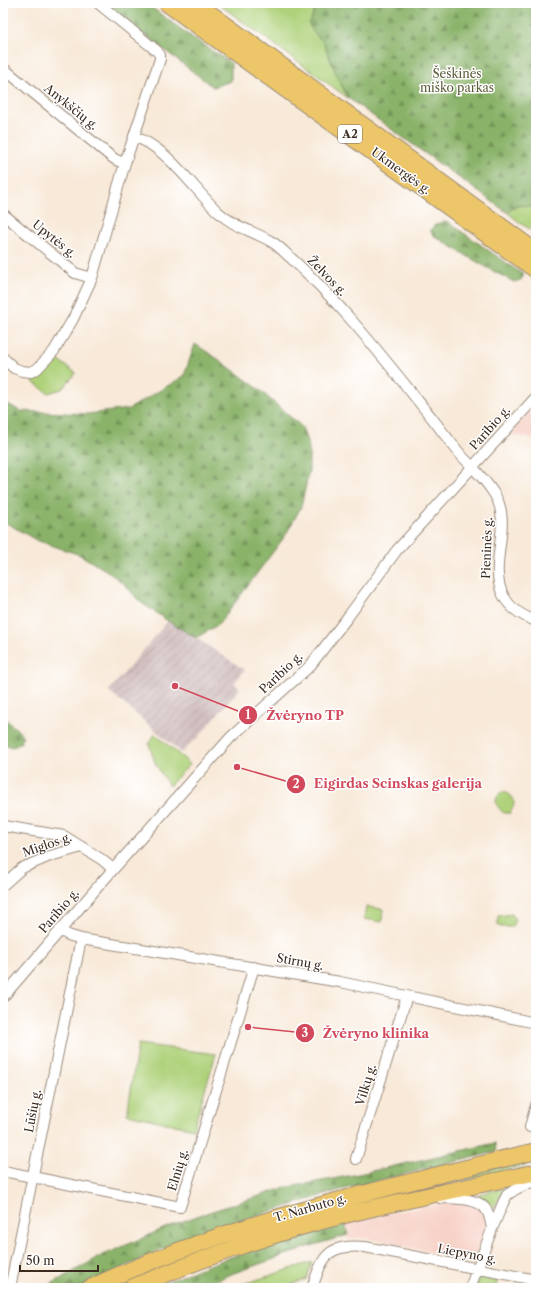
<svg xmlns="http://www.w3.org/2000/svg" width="539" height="1291" font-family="'Libre Caslon Text',serif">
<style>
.built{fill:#f7d1c6}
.industrial{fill:url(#industrial-furrows)}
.green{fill:#aed179;stroke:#747e4c}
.forest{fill:url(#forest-firs);stroke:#626e44}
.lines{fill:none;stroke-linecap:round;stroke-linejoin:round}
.street-casing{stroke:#9a8a7b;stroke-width:12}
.primary-casing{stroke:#9a8a7b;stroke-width:18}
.highway-casing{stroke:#9a8a7b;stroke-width:20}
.street{stroke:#fff;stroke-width:10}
.primary{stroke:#ecc669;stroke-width:16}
.highway{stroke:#ecc669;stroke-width:18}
.labels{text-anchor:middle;stroke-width:3;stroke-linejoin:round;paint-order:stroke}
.shield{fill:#fff;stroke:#766a62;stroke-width:1}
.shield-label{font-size:11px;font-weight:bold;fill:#3b2a1e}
.park-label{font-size:12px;fill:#5e5c39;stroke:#fff}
.street-label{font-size:12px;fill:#3b2a1e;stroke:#fff}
.leader{fill:none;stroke:#d1495b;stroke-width:1.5}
.callout-dot{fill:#d1495b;stroke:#fff;stroke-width:1.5}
.mark-label{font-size:12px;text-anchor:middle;font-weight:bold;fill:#fff}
.callout-label{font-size:13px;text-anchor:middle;font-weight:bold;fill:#d1495b;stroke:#fff;stroke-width:3;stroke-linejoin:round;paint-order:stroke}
</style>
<defs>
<pattern id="industrial-furrows" width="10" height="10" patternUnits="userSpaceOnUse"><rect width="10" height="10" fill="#d2bfbf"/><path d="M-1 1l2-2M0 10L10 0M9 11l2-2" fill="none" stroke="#b5a4a4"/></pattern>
<pattern id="forest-firs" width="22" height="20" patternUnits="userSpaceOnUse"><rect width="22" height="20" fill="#8ab369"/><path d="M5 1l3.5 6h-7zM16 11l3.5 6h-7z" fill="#729256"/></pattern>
</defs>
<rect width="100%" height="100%" fill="#fff"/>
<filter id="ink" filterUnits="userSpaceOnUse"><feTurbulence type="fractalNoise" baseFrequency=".025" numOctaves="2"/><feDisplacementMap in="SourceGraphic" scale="8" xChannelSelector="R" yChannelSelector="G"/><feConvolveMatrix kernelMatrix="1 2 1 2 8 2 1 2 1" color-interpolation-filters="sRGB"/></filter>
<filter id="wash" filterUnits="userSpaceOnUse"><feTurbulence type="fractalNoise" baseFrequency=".012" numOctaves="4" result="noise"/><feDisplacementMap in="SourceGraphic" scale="16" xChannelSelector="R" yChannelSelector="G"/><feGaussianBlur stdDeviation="0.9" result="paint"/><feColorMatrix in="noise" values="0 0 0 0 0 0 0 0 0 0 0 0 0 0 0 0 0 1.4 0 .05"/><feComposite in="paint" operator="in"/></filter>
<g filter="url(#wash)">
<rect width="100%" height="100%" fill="#f8e9d8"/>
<path class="built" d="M 536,403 L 536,439 L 509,435 Z
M 451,1202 L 466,1203 L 483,1210 L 487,1225 L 481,1247 L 476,1254 L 468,1261 L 367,1238 L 358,1238 L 348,1240 L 345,1222 Z"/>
<path class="industrial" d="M 168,621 L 196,638 L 245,670 L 234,683 L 240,688 L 195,741 L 194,740 L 182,753 L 109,691 Z"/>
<path class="green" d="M 217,3 L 319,3 L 314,12 L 313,32 L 323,42 L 338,78 L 348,98 Z
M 523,205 L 536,208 L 536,232 L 523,225 L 508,213 L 515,206 Z
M 55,358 L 76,373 L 62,389 L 48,393 L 33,382 Z
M 155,734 L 190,764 L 169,786 L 155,763 L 149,744 Z
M 504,792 C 516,796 516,804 510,813 L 504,813 C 495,806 492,797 504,792 Z
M 366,907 L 383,909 L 382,922 L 364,919 Z
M 512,914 C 516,920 515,922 511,927 L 501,927 L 498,926 L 498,916 Z
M 138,1044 L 216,1054 L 193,1129 L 127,1114 Z
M 528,1159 L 528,1165 L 379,1200 L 161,1270 L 121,1288 L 110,1288 C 149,1270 189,1253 230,1239 C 327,1206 428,1184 528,1159 Z
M 505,1188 L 494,1208 L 486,1200 L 478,1195 L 482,1193 Z
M 312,1262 L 307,1279 L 282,1288 L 216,1288 L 222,1285 L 231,1288 Z
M 479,1276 L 498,1279 L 496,1287 L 502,1288 L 476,1288 Z"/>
<path class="forest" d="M 103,3 L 146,3 L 186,33 L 231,63 L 231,81 L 213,87 Z
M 319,3 L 536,3 L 536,208 C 522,205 518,203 508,213 L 348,98 L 338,78 L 323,42 L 313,32 L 309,24 L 314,12 Z
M 443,222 L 448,222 L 524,275 L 521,280 L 514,282 C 486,268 460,252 433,235 L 430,230 L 436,224 Z
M 195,344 L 218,359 L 256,387 L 302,427 L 309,447 L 309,471 L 301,507 L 285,536 L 219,624 L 196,638 L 168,621 L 140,602 L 125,585 L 109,572 L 80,555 L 36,540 L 3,521 L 3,401 L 20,411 L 87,414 L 129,409 L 184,376 Z
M 3,715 C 8,723 17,728 23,736 L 21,743 C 12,748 12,748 3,743 Z
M 495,1143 L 496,1152 L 344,1189 L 252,1217 L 170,1246 L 79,1288 L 44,1288 L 99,1257 L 172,1225 L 200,1215 L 284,1188 L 359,1174 Z
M 345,1222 L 348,1235 L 314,1245 L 234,1273 L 197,1288 L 152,1288 C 214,1261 280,1239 345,1222 Z"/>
</g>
<g filter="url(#ink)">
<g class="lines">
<defs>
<path id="street" d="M 3,68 L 109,155 L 116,160 L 125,163
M 134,137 C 164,144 195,190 217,211 C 235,228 252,230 272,242 C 279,246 285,253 292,259 C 344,306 388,364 432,418 C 441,430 451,443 461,455 C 472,467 484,478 493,492 C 515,523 487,562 503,595 C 510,609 522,616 536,621
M 3,214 L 75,273 L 92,278
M 3,358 L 14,368 L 22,371 L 31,372 L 37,369 L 54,351 L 73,319 L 92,278 L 125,163 L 160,59 L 160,55 L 157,51 L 98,3
M 3,826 L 64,836 L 101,859 L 113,869
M 3,885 L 22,868 L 50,856 L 82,847
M 60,930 L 68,935 L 81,939 L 340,982 L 536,1023
M 3,997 L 101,883 L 231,737 L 310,666 L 347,618 L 397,550 L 536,397
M 530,1127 L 536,1105
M 356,1159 L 407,996
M 3,1171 L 180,1207 L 254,967
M 440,1198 C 454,1199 479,1197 487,1211 C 490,1216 491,1223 492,1229
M 10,1288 L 81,939
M 312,1288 C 323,1256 327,1244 365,1247 L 536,1280
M 470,1288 L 492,1229 L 503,1203 L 507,1195 L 516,1189 L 536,1180"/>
<path id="primary" d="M 90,1288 C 231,1221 385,1188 536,1151
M 131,1288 C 198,1260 267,1235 337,1217 C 403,1200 470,1187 536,1172"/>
<path id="highway" d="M 168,3 L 536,269
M 194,3 L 536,253"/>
</defs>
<use href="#street" class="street-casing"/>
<use href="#primary" class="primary-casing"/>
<use href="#highway" class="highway-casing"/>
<use href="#street" class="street"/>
<use href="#primary" class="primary"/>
<use href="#highway" class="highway"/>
</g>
</g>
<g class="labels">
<rect class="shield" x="338" y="125" width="24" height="18" rx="3"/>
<g class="shield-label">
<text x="350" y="138">A2</text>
</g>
<g class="park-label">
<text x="457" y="78">Šeškinės<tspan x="457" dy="14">miško parkas</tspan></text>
</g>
<g class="street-label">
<text transform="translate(71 107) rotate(39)" y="4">Anykščių g.</text>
<text transform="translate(401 171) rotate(36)" y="4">Ukmergės g.</text>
<text transform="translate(54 239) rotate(39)" y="4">Upytės g.</text>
<text transform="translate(327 276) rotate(46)" y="4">Želvos g.</text>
<text transform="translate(490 428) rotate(-48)" y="4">Paribio g.</text>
<text transform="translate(487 548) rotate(-88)" y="4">Pieninės g.</text>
<text transform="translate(281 673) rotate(-43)" y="4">Paribio g.</text>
<text transform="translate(47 845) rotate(-19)" y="4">Miglos g.</text>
<text transform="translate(59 911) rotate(-49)" y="4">Paribio g.</text>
<text transform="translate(300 962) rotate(10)" y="4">Stirnų g.</text>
<text transform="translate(366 1085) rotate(-73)" y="4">Vilkų g.</text>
<text transform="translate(33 1111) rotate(-79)" y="4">Lūšių g.</text>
<text transform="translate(178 1170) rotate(-73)" y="4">Elnių g.</text>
<text transform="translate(310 1208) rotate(-16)" y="4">T. Narbuto g.</text>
<text transform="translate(467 1254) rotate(11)" y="4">Liepyno g.</text>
</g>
</g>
<path class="leader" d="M175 686L248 715M237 767L296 784M248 1027L305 1033"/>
<g class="callout-dot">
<circle cx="175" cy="686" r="4"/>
<circle cx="237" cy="767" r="4"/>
<circle cx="248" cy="1027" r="4"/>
<circle cx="248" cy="715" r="10"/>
<circle cx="296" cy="784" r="10"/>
<circle cx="305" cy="1033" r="10"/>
</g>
<g class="mark-label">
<text x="248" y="719">1</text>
<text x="296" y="788">2</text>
<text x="305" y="1037">3</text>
</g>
<g class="callout-label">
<text x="305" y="720">Žvėryno TP</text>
<text x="398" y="788">Eigirdas Scinskas galerija</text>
<text x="376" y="1038">Žvėryno klinika</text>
</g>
<rect width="539" height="1291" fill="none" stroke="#fff" stroke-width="16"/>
<path d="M20 1265v6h78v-6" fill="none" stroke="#3b2a1e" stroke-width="2"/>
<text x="26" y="1265" font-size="12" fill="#3b2a1e" stroke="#ffffff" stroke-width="3" paint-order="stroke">50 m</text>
</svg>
